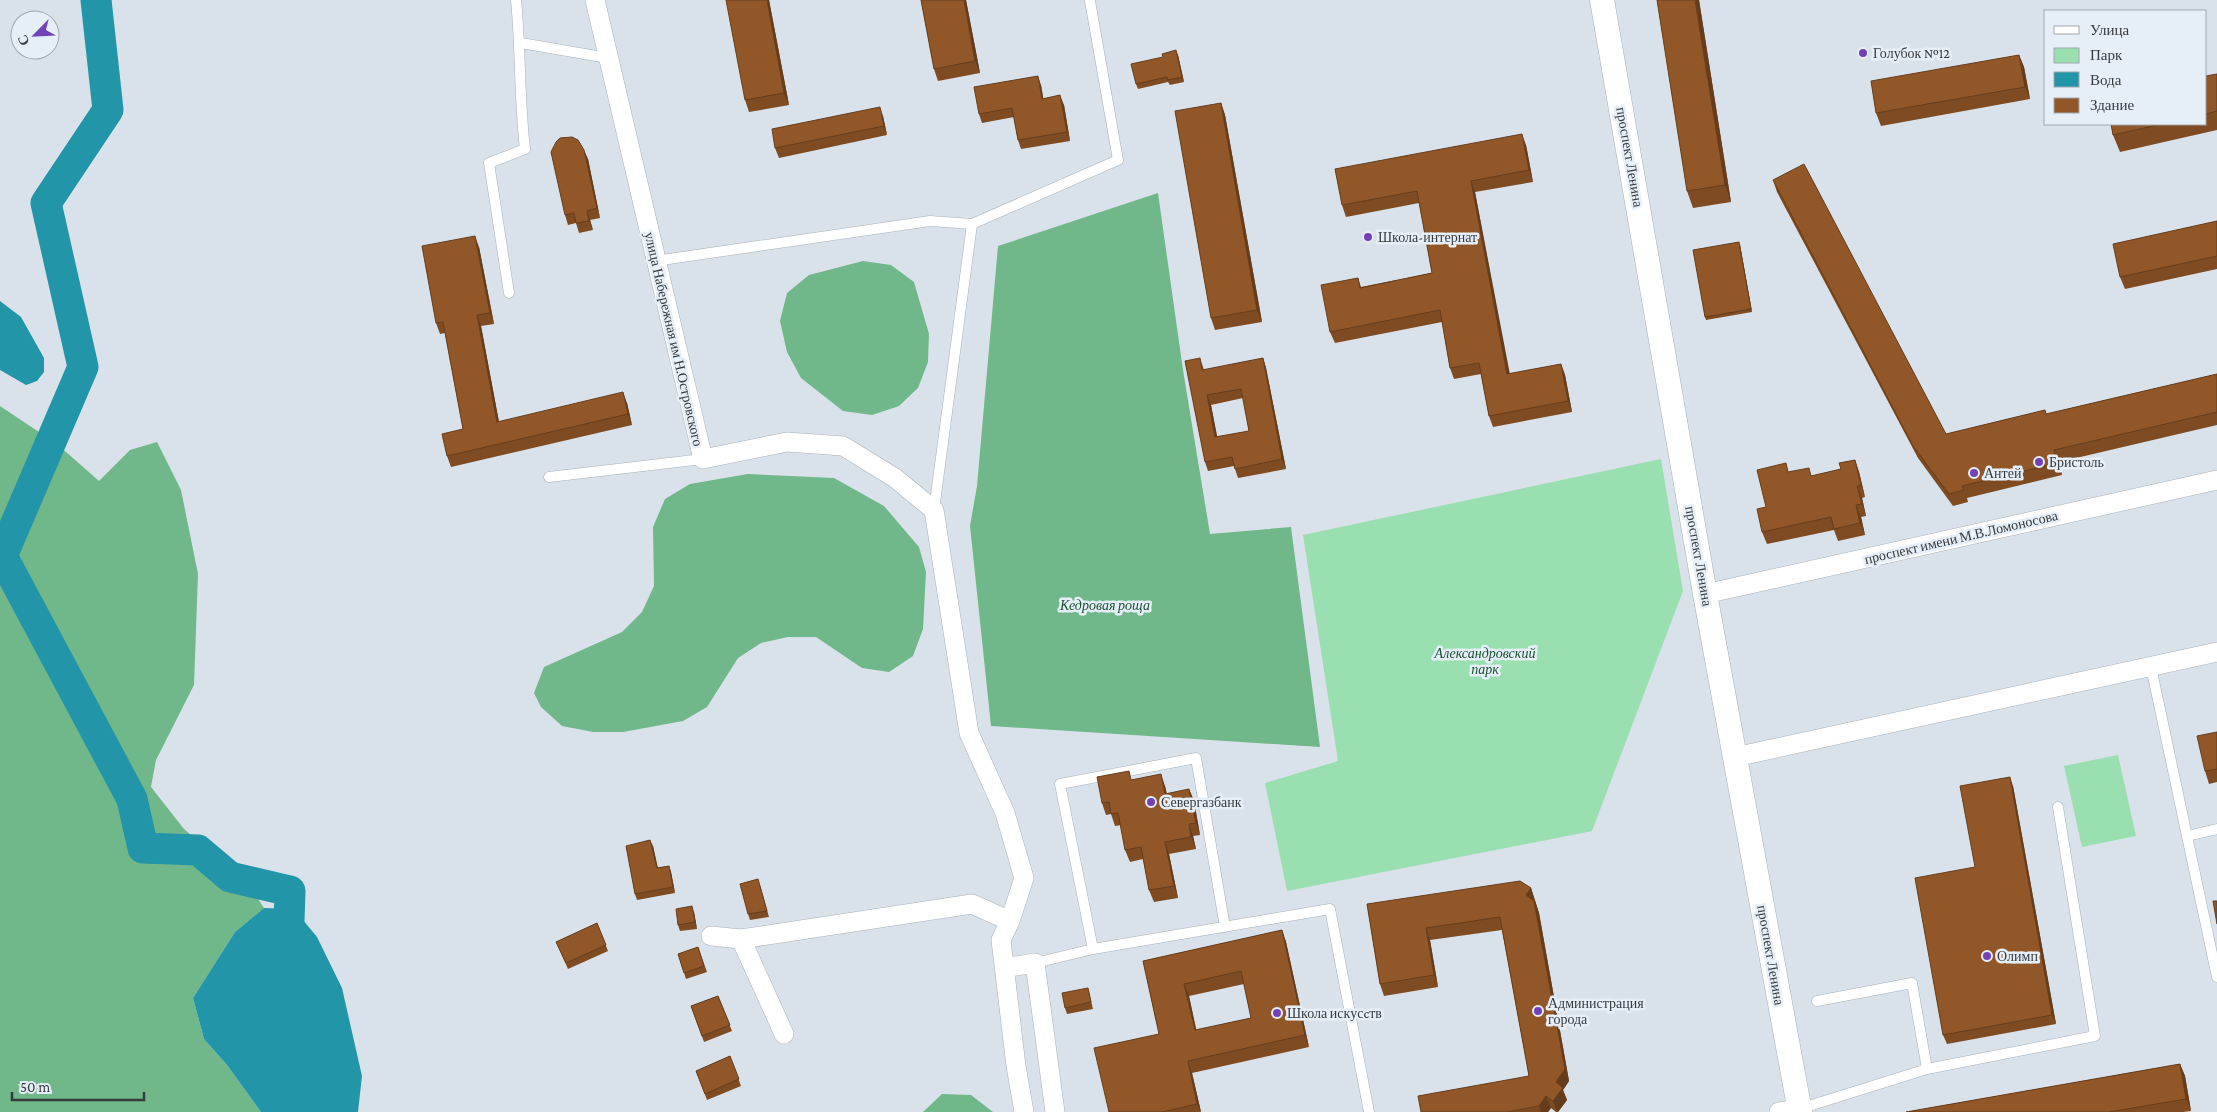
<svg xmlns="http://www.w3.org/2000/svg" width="2217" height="1112" font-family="'Crimson Pro',serif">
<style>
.green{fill:#9adfb0}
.forest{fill:#70b789}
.water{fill:#2395a8}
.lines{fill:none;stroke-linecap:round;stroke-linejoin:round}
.river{stroke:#2395a8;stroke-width:31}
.service-casing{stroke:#a7b0b8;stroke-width:11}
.minor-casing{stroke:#a7b0b8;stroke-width:20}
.tertiary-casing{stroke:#a7b0b8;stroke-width:25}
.service{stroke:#fff;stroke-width:10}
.minor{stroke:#fff;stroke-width:19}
.tertiary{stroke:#fff;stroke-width:24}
.wall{fill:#7e4b22;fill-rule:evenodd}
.shaded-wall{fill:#663d1c}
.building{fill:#925728;stroke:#663d1c;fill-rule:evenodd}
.poi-dot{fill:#7141b8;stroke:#e6eff8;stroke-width:2}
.labels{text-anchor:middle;stroke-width:5;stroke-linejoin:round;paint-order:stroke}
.poi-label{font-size:14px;fill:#373b3e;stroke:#e6eff8;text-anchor:start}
.street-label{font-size:14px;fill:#373b3e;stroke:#e6eff8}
.park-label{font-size:14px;font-style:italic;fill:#1b5031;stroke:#e6eff8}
</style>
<rect width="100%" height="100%" fill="#d9e2ea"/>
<path class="green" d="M 1661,459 L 1683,591 L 1592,831 L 1287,891 L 1265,783 L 1338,761 L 1303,535 Z
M 2118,755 L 2136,836 L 2082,847 L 2064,766 Z"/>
<path class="forest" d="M 1158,193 L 1183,370 L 1210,534 L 1291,527 L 1320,747 L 991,726 L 970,526 L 977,486 L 998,246 Z
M 863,261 L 891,265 L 914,282 L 929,334 L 928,362 L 918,388 L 899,406 L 872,415 L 843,411 L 801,378 L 787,352 L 780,321 L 787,293 L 809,275 Z
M 0,406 L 57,444 L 99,481 L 130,450 L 157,442 L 181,490 L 198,574 L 194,685 L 156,760 L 151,787 L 184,829 L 249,885 L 264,908 L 235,932 L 193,998 L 204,1039 L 227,1065 L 261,1112 L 0,1112 Z
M 748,474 L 834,478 L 884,506 L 919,547 L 926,572 L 923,629 L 913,656 L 889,672 L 862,668 L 816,637 L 788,637 L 761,643 L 738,658 L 707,707 L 683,721 L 623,732 L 593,732 L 562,726 L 541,707 L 534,693 L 544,667 L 622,632 L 642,612 L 654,586 L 653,527 L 665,499 L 690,484 Z
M 942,1094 L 971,1095 L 993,1112 L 923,1112 Z"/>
<path class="water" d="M 0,301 L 21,317 L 44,358 L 44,372 L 37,381 L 26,385 L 0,370 Z
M 264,908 L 294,909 L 317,937 L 342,988 L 362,1076 L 358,1112 L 261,1112 L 227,1065 L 204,1039 L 193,998 L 235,932 Z"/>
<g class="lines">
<path class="river" d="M 96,0 L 108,110 L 46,203 L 83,367 L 2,556 L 132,799 L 143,848 L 198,850 L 230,877 L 290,891 L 288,951"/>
<defs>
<path id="service" d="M 521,43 L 608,58
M 655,261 L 930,221 L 972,224
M 509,293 L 489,163 L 525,149 C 519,99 521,50 516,0
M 549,477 L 703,459
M 934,510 L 972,224 L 1118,160 L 1090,1
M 2151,667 L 2217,977
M 2187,836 L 2217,829
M 1093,949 L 1060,784 L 1196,758 L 1225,927
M 1035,963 L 1093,949 L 1330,909 L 1369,1112
M 1817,1001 L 1912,983 L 1927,1069
M 1799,1109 L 1927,1069 L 2095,1036 L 2058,807"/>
<path id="minor" d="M 595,0 L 703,459 L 787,442 L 843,446 L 895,478 L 934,510 L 969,733 L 1005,813 L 1024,878 L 1010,921 L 1001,940 L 1016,1066 L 1024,1112
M 1705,594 L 2217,480
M 1735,757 L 2217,652
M 711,936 L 741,939 L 784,1034
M 741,939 L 972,904 L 1010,921
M 1004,968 L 1035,963 L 1055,1112
M 1779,1112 L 1799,1109"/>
<path id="tertiary" d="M 1602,0 L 1705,594 L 1800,1112"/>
</defs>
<use href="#service" class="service-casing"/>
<use href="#minor" class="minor-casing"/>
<use href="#tertiary" class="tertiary-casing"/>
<use href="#service" class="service"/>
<use href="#minor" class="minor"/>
<use href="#tertiary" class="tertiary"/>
</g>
<path class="wall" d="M 769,0 L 789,105 L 749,112 L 745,100 Z
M 921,0 L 966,0 L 980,73 L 938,81 L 934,69 Z
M 1699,0 L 1731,202 L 1693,208 L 1687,191 Z
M 1178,55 L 1184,82 L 1170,85 L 1168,82 L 1138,89 L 1136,84 Z
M 2019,55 L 2024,67 L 2030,99 L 1881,126 L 1876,113 Z
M 2217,74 L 2217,130 L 2120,152 L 2113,135 L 2111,124 L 2206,124 L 2206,76 Z
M 1041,85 L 1043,98 L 1064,105 L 1070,141 L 1021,149 L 1018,140 L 1014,117 L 982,123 L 979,114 Z
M 1221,103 L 1225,115 L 1262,322 L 1215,330 L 1211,318 Z
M 883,116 L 887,135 L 779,158 L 775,148 Z
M 1526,145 L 1533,182 L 1475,192 L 1509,374 L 1561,364 L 1565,375 L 1572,412 L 1493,427 L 1489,416 L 1481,374 L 1454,379 L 1450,368 L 1442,322 L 1335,343 L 1330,332 L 1358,278 L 1361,287 L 1432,273 L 1419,203 L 1346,217 L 1342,205 Z
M 588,159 L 600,218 L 590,220 L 593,230 L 579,233 L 576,223 L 568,225 L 565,215 Z
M 1773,180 L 1946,434 L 2045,410 L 2046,414 L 2217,374 L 2217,425 L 2059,462 L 2062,475 L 1967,498 L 1968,502 L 1953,506 L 1918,458 L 1777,192 Z
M 2217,221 L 2217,269 L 2125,289 L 2120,277 Z
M 1740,245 L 1752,312 L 1706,320 L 1705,317 Z
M 479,247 L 494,324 L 481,326 L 499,422 L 627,403 L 632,425 L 451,467 L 447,456 L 463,429 L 445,333 L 440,334 L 436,323 Z
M 1200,358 L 1204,370 L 1263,358 L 1266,368 L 1286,469 L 1238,478 L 1234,466 L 1208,471 L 1205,462 ZM 1243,398 L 1249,431 L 1217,437 L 1211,405 Z
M 1855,460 L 1859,472 L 1865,497 L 1862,498 L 1866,516 L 1861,517 L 1865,535 L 1838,541 L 1834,530 L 1767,544 L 1762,532 L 1766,507 L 1789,472 L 1813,476 L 1841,469 Z
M 2217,732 L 2217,782 L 2209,784 L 2205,771 Z
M 1132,780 L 1165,786 L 1167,794 L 1189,789 L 1194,801 L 1200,835 L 1193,836 L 1196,849 L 1169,854 L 1178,898 L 1154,902 L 1149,890 L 1143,859 L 1130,862 L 1125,850 L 1121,825 L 1115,826 L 1111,814 L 1106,815 L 1102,803 Z
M 2013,786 L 2056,1024 L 1947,1044 L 1943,1035 L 1975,867 Z
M 653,846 L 658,868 L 669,866 L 671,872 L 675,893 L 637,900 L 635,894 Z
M 760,885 L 769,917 L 750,920 L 748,914 Z
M 1531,888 L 1539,913 L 1569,1081 L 1563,1090 L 1567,1100 L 1558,1112 L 1556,1112 L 1551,1108 L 1548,1112 L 1421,1112 L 1529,1076 L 1502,930 L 1430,940 L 1438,987 L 1384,996 L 1380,984 L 1367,904 Z
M 694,912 L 697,929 L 680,931 L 678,925 Z
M 597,923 L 608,951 L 568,969 L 556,942 Z
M 1282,930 L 1286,942 L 1309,1047 L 1192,1073 L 1201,1112 L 1109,1112 L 1159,1034 L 1143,961 ZM 1244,984 L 1251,1018 L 1196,1030 L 1189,996 Z
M 698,947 L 707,972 L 686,979 L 678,954 Z
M 1088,988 L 1093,1009 L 1067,1014 L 1065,1008 Z
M 718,996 L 732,1031 L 704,1042 L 691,1006 Z
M 730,1056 L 741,1086 L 707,1100 L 696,1071 Z
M 2180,1064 L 2185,1076 L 2191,1111 L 2183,1112 L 1906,1112 Z"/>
<path class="shaded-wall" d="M 767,0 L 769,0 L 789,105 L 784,93 Z
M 964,0 L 966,0 L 980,73 L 975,61 Z
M 1695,0 L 1699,0 L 1731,202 L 1725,185 Z
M 1176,50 L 1178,55 L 1184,82 L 1182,77 Z
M 2019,55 L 2024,67 L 2030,99 L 2025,87 Z
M 1038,76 L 1041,85 L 1045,108 L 1042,99 Z
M 1060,95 L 1064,105 L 1070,141 L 1067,132 Z
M 1221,103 L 1225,115 L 1262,322 L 1257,310 Z
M 880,107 L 883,116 L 887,135 L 884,126 Z
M 1522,134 L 1526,145 L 1533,182 L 1529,170 Z
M 584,150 L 588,159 L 600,218 L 597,208 Z
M 1471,181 L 1475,192 L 1512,385 L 1507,374 Z
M 587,211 L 590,220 L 593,230 L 589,221 Z
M 475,236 L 479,247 L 494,324 L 490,313 Z
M 1739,242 L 1740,245 L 1752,312 L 1751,309 Z
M 477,315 L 481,326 L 501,433 L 497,422 Z
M 1263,358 L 1266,368 L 1286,469 L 1282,459 Z
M 1561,364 L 1565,375 L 1572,412 L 1568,401 Z
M 623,392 L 627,403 L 632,425 L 628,414 Z
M 1207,395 L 1211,405 L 1219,446 L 1215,437 Z
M 2054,450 L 2059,462 L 2062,475 L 2057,463 Z
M 1855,460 L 1859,472 L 1865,497 L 1861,485 Z
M 1857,486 L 1862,498 L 1866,516 L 1862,504 Z
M 1856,505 L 1861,517 L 1865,535 L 1860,523 Z
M 1161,774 L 1165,786 L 1169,806 L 1165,794 Z
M 2010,777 L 2013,786 L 2056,1024 L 2052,1015 Z
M 1189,789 L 1194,801 L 1200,835 L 1196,823 Z
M 1189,824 L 1193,836 L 1196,849 L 1191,837 Z
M 650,840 L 653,846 L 659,875 L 657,868 Z
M 1165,842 L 1169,854 L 1178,898 L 1174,886 Z
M 669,866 L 671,872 L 675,893 L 673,887 Z
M 1531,888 L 1539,913 L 1569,1081 L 1563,1090 L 1567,1100 L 1558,1112 L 1557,1112 L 1553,1101 L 1556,1082 L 1526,895 Z
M 692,906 L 694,912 L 697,929 L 695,922 Z
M 1426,928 L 1430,940 L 1438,987 L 1434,975 Z
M 1282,930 L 1286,942 L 1309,1047 L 1305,1035 Z
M 1184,984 L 1189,996 L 1199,1042 L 1195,1030 Z
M 1188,1061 L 1192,1073 L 1201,1112 L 1197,1104 Z
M 2180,1064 L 2185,1076 L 2191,1111 L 2186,1099 Z
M 1546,1096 L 1551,1108 L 1548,1112 L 1541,1112 L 1539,1106 Z"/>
<path class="building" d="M 726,0 L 767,0 L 784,93 L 745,100 Z
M 921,0 L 964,0 L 975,61 L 934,69 Z
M 1657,0 L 1695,0 L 1725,185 L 1687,191 Z
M 1176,50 L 1182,77 L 1168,80 L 1167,77 L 1136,84 L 1131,64 L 1163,57 L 1162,54 Z
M 2019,55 L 2025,87 L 1876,113 L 1871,81 Z
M 2217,74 L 2217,111 L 2206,114 L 2206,76 Z
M 1038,76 L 1042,99 L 1060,95 L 1067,132 L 1018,140 L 1012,108 L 979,114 L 974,87 Z
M 1221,103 L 1257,310 L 1211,318 L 1175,111 Z
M 880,107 L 884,126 L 775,148 L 772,129 Z
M 2111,124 L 2162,124 L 2113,135 Z
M 1522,134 L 1529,170 L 1471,181 L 1507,374 L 1561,364 L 1568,401 L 1489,416 L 1479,363 L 1450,368 L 1440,310 L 1330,332 L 1321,285 L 1358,278 L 1360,288 L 1432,273 L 1417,191 L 1342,205 L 1335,169 Z
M 572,137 L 578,140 L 584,150 L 597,208 L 587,211 L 589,221 L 576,223 L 574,213 L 565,215 L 551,152 L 556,142 L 560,138 Z
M 1804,164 L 1946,434 L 2045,410 L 2046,414 L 2217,374 L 2217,412 L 2054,450 L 2057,463 L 1962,486 L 1964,490 L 1949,494 L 1913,446 L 1773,180 Z
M 2217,221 L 2217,256 L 2120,277 L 2113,244 Z
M 475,236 L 490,313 L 477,315 L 497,422 L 623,392 L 628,414 L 447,456 L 442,434 L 463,429 L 443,322 L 436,323 L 422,246 Z
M 1739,242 L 1751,309 L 1705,317 L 1693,250 Z
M 1200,358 L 1202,370 L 1263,358 L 1282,459 L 1235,469 L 1232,457 L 1205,462 L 1185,361 ZM 1241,389 L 1249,431 L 1215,437 L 1207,395 Z
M 1855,460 L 1861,485 L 1857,486 L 1862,504 L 1856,505 L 1860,523 L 1834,529 L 1831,517 L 1762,532 L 1757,509 L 1766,507 L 1757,470 L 1786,463 L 1788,472 L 1809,468 L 1811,476 L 1841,469 L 1839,463 Z
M 2217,732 L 2217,769 L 2205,771 L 2197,736 Z
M 1129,771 L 1131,780 L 1161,774 L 1165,794 L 1189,789 L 1196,823 L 1189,824 L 1191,837 L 1165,842 L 1174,886 L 1149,890 L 1141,847 L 1125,850 L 1118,813 L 1111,814 L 1109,802 L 1102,803 L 1097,777 Z
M 2010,777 L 2052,1015 L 1943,1035 L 1915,878 L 1975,867 L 1960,786 Z
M 650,840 L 657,868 L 669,866 L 673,887 L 635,894 L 626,846 Z
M 758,879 L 767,911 L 748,914 L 740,884 Z
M 1520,881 L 1531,888 L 1526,895 L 1534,901 L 1565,1069 L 1556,1082 L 1563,1088 L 1553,1101 L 1546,1096 L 1539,1106 L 1507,1112 L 1421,1112 L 1418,1096 L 1529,1076 L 1500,917 L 1426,928 L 1434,975 L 1380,984 L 1367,904 Z
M 2213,901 L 2217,901 L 2217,924 Z
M 692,906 L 695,922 L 678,925 L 676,909 Z
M 597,923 L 606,945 L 566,963 L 556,942 Z
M 1282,930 L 1305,1035 L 1188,1061 L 1197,1104 L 1162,1112 L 1109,1112 L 1094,1048 L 1159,1034 L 1143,961 ZM 1241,971 L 1251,1018 L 1195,1030 L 1184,984 Z
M 698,947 L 704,966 L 684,973 L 678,954 Z
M 1088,988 L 1091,1002 L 1065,1008 L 1062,993 Z
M 718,996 L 730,1025 L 702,1036 L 691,1006 Z
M 730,1056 L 739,1079 L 705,1094 L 696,1071 Z
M 2180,1064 L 2186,1099 L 2109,1112 L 1906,1112 Z"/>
<g class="poi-dot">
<circle cx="1863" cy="53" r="5"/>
<circle cx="1368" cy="237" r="5"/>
<circle cx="2039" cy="462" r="5"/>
<circle cx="1974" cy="473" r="5"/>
<circle cx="1151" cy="802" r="5"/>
<circle cx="1987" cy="956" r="5"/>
<circle cx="1538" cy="1011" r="5"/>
<circle cx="1277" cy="1013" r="5"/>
</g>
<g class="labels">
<g class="poi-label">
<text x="1873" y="58">Голубок №12</text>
<text x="1378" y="242">Школа-интернат</text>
<text x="2049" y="467">Бристоль</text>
<text x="1984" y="478">Антей</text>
<text x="1161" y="807">Севергазбанк</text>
<text x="1997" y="961">Олимп</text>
<text x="1548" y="1008">Администрация<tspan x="1548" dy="16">города</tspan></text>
<text x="1287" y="1018">Школа искусcтв</text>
</g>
<g class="street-label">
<text transform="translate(1630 157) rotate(80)" y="5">проспект Ленина</text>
<text transform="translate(674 339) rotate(77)" y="5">улица Набережная им Н.Островского</text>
<text transform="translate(1961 537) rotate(-13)" y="5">проспект имени М.В.Ломоносова</text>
<text transform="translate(1699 556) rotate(80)" y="5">проспект Ленина</text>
<text transform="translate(1771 955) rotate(80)" y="5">проспект Ленина</text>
</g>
<g class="park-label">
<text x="1105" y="610">Кедровая роща</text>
<text x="1485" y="658">Александровский<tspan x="1485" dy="16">парк</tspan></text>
</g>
</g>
<rect x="2044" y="10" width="162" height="115" fill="#e6eff8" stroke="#a0a7ae"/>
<rect x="2054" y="26" width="25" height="8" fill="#ffffff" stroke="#a0a7ae"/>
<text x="2090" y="35" font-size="15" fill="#373b3e">Улица</text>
<rect x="2054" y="48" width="25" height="15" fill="#9adfb0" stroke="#a0a7ae"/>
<text x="2090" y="60" font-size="15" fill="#373b3e">Парк</text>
<rect x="2054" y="72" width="25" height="15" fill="#2395a8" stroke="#a0a7ae"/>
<text x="2090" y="85" font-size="15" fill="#373b3e">Вода</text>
<rect x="2054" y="98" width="25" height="15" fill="#925728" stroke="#a0a7ae"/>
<text x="2090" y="110" font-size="15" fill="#373b3e">Здание</text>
<g transform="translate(35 35) rotate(246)"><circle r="24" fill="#e6eff8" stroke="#a0a7ae"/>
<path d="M0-4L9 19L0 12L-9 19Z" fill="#7141b8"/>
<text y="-8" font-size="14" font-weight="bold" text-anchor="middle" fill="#373b3e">С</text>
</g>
<path d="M12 1092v8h132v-8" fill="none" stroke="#373b3e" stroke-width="2.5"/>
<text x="20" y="1092" font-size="15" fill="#373b3e" stroke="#e6eff8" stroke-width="4" paint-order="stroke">50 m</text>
</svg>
